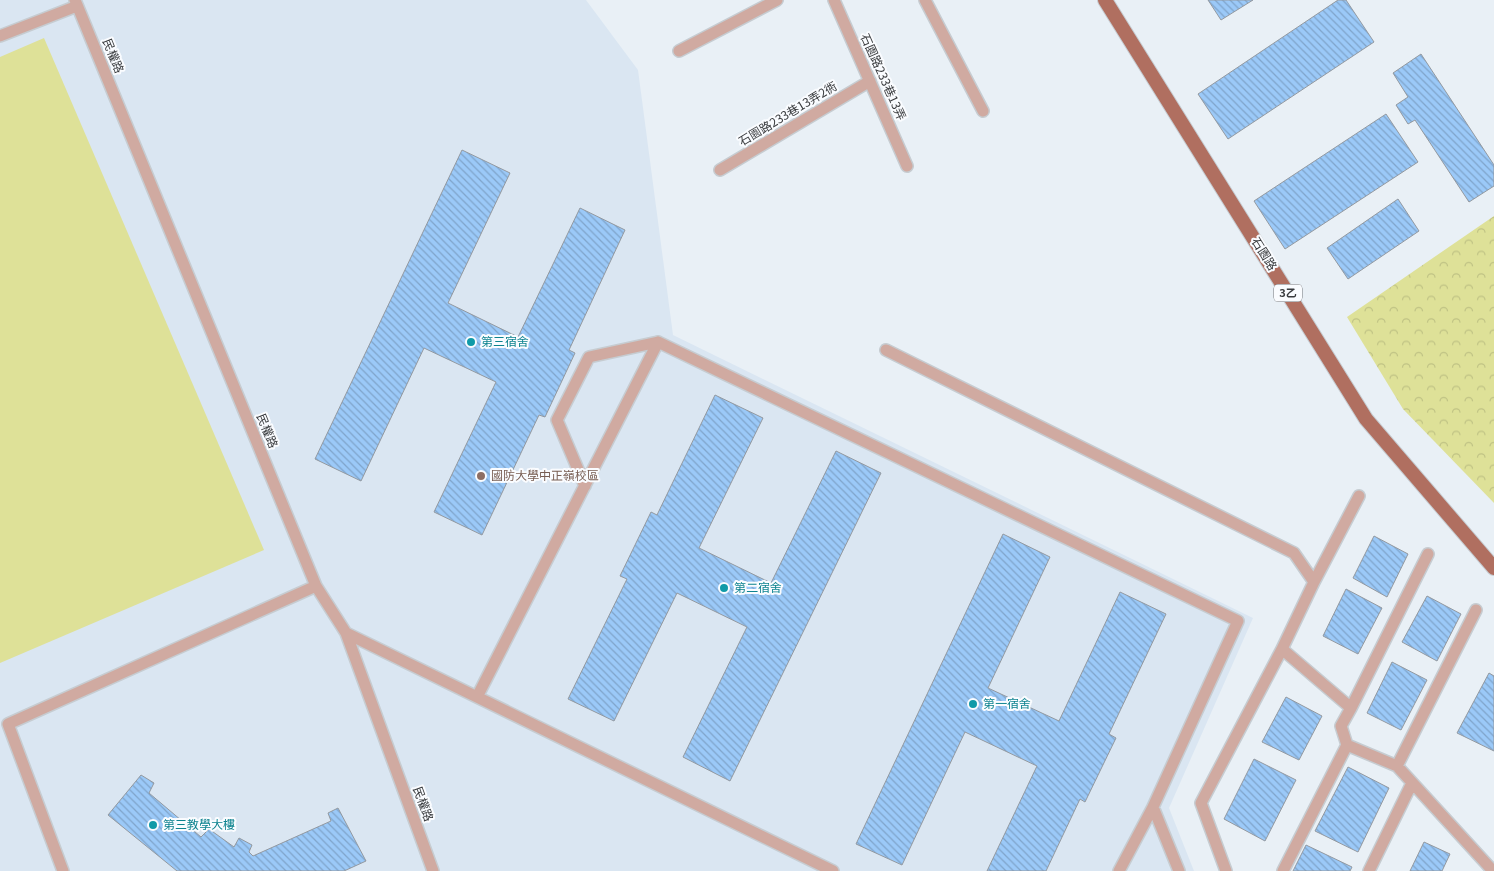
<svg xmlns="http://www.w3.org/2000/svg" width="1494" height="871" font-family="Georgia,'Noto Sans TC',serif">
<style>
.built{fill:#dae6f2}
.green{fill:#dee198}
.forest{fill:url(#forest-crowns)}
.building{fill:url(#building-back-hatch);stroke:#9399a0}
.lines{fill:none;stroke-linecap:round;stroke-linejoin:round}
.service-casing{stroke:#c6ccd1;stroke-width:14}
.primary-casing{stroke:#c6ccd1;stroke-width:16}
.service{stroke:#d0aaa1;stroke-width:11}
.primary{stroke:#b06f60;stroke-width:14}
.culture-dot{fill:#0f9aa8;stroke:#fafcff;stroke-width:2}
.education-dot{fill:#8d6e63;stroke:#fafcff;stroke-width:2}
.labels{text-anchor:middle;stroke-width:4;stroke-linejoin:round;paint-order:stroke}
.shield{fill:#fafcff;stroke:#737578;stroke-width:1}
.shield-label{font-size:11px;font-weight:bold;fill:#393b3e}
.street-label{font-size:12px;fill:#393b3e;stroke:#fafcff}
.culture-label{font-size:12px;fill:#0d838f;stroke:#fafcff;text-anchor:start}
.education-label{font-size:12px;fill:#785e54;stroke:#fafcff;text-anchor:start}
</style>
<defs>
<pattern id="forest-crowns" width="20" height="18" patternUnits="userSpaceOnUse" patternTransform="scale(1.25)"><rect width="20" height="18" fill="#dee198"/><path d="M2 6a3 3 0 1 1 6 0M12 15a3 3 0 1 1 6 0" fill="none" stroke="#bfc284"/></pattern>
<pattern id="building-back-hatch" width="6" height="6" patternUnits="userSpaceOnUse" patternTransform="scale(1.25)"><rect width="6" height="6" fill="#9bc9f8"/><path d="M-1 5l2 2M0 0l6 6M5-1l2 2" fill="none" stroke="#7fa4ca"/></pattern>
</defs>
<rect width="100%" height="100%" fill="#e9f0f6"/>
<path class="built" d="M 0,0 L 586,0 L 638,70 L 673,335 L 1253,618 L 1169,808 L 1194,871 L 0,871 Z"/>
<path class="green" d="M 44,38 L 264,550 L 0,663 L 0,57 Z"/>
<path class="forest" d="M 1494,216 L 1494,503 L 1403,409 L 1347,317 Z"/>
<path class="building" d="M 1208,0 L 1253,0 L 1221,20 Z
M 1338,0 L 1346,0 L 1374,42 L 1228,139 L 1198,94 Z
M 1421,54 L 1494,165 L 1494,186 L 1469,202 L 1415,120 L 1408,124 L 1396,105 L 1408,97 L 1393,73 Z
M 1386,114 L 1418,162 L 1285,249 L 1254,201 Z
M 462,150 L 510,173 L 448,303 L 518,337 L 580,208 L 625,230 L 569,350 L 575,353 L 545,417 L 539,415 L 482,535 L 434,512 L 496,382 L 424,348 L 361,481 L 315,459 Z
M 1398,199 L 1419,231 L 1348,279 L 1327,248 Z
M 715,395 L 763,418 L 699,548 L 771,583 L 836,451 L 881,473 L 730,781 L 683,757 L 747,627 L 677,593 L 614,721 L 568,699 L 627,579 L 620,576 L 651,512 L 657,515 Z
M 1003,534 L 1050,557 L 988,688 L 1059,721 L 1120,592 L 1166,614 L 1109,734 L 1116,738 L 1085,802 L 1080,799 L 1046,871 L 987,871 L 1037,766 L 965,732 L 902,865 L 856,844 Z
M 1374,536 L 1408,554 L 1387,597 L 1353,578 Z
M 1346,589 L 1382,608 L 1358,654 L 1323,636 Z
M 1427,596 L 1461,614 L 1437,661 L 1402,642 Z
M 1392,662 L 1427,680 L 1401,730 L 1367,713 Z
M 1489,673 L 1494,676 L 1494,751 L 1457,733 Z
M 1286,697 L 1322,716 L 1299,760 L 1262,742 Z
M 1254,759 L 1296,780 L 1265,841 L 1224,819 Z
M 1348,767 L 1389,788 L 1358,852 L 1315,831 Z
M 141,775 L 154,783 L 149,793 L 201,837 L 209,829 L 234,847 L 239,838 L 252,845 L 249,852 L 253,856 L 331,821 L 328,813 L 338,808 L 366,861 L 344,871 L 177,871 L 108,815 Z
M 1424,842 L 1450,854 L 1442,871 L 1410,871 Z
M 1306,845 L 1352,867 L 1350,871 L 1293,871 Z"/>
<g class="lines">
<defs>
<path id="service" d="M 75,0 L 316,586 L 346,633 L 433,871
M 834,0 L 907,166
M 925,0 L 983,111
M 0,36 L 77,6
M 679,51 L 777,0
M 720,170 L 870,81
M 886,350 L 1294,553 L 1314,582
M 585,486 L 557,420 L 589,357 L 658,342
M 1476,610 L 1397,766 L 1493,871
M 346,633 L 833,871
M 1282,649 L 1314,582 L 1359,496
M 477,697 L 658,342 L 1238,621 L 1153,807 L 1179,871
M 1351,708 L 1428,554
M 1347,745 L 1397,766
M 63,871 L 8,724 L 316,586
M 1119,871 L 1153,807
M 1226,871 L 1201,803 L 1282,649 L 1351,708 L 1341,726 L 1347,745 L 1283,871
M 1369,871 L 1412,783"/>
<path id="primary" d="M 1105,0 L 1366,419 L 1494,568"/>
</defs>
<use href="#service" class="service-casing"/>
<use href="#primary" class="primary-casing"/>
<use href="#service" class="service"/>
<use href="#primary" class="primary"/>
</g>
<g class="culture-dot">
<circle cx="471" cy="342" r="5"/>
<circle cx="724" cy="588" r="5"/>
<circle cx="973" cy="704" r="5"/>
<circle cx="153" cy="825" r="5"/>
</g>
<circle class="education-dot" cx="481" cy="476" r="5"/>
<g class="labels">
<rect class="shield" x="1274" y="284.5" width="28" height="17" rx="4"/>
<g class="shield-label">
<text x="1288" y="297">3乙</text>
</g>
<g class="street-label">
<text transform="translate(113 56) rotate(68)" y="4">民權路</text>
<text transform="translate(883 77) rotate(66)" y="4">石園路233巷13弄</text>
<text transform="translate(788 114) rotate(-31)" y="4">石園路233巷13弄2衖</text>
<text transform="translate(1264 254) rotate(58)" y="4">石園路</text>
<text transform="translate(267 431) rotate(68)" y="4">民權路</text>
<text transform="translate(423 804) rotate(70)" y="4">民權路</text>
</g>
<g class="culture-label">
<text x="481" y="346">第三宿舍</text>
<text x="734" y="592">第二宿舍</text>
<text x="983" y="708">第一宿舍</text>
<text x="163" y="829">第三教學大樓</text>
</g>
<g class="education-label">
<text x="491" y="480">國防大學中正嶺校區</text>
</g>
</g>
</svg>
